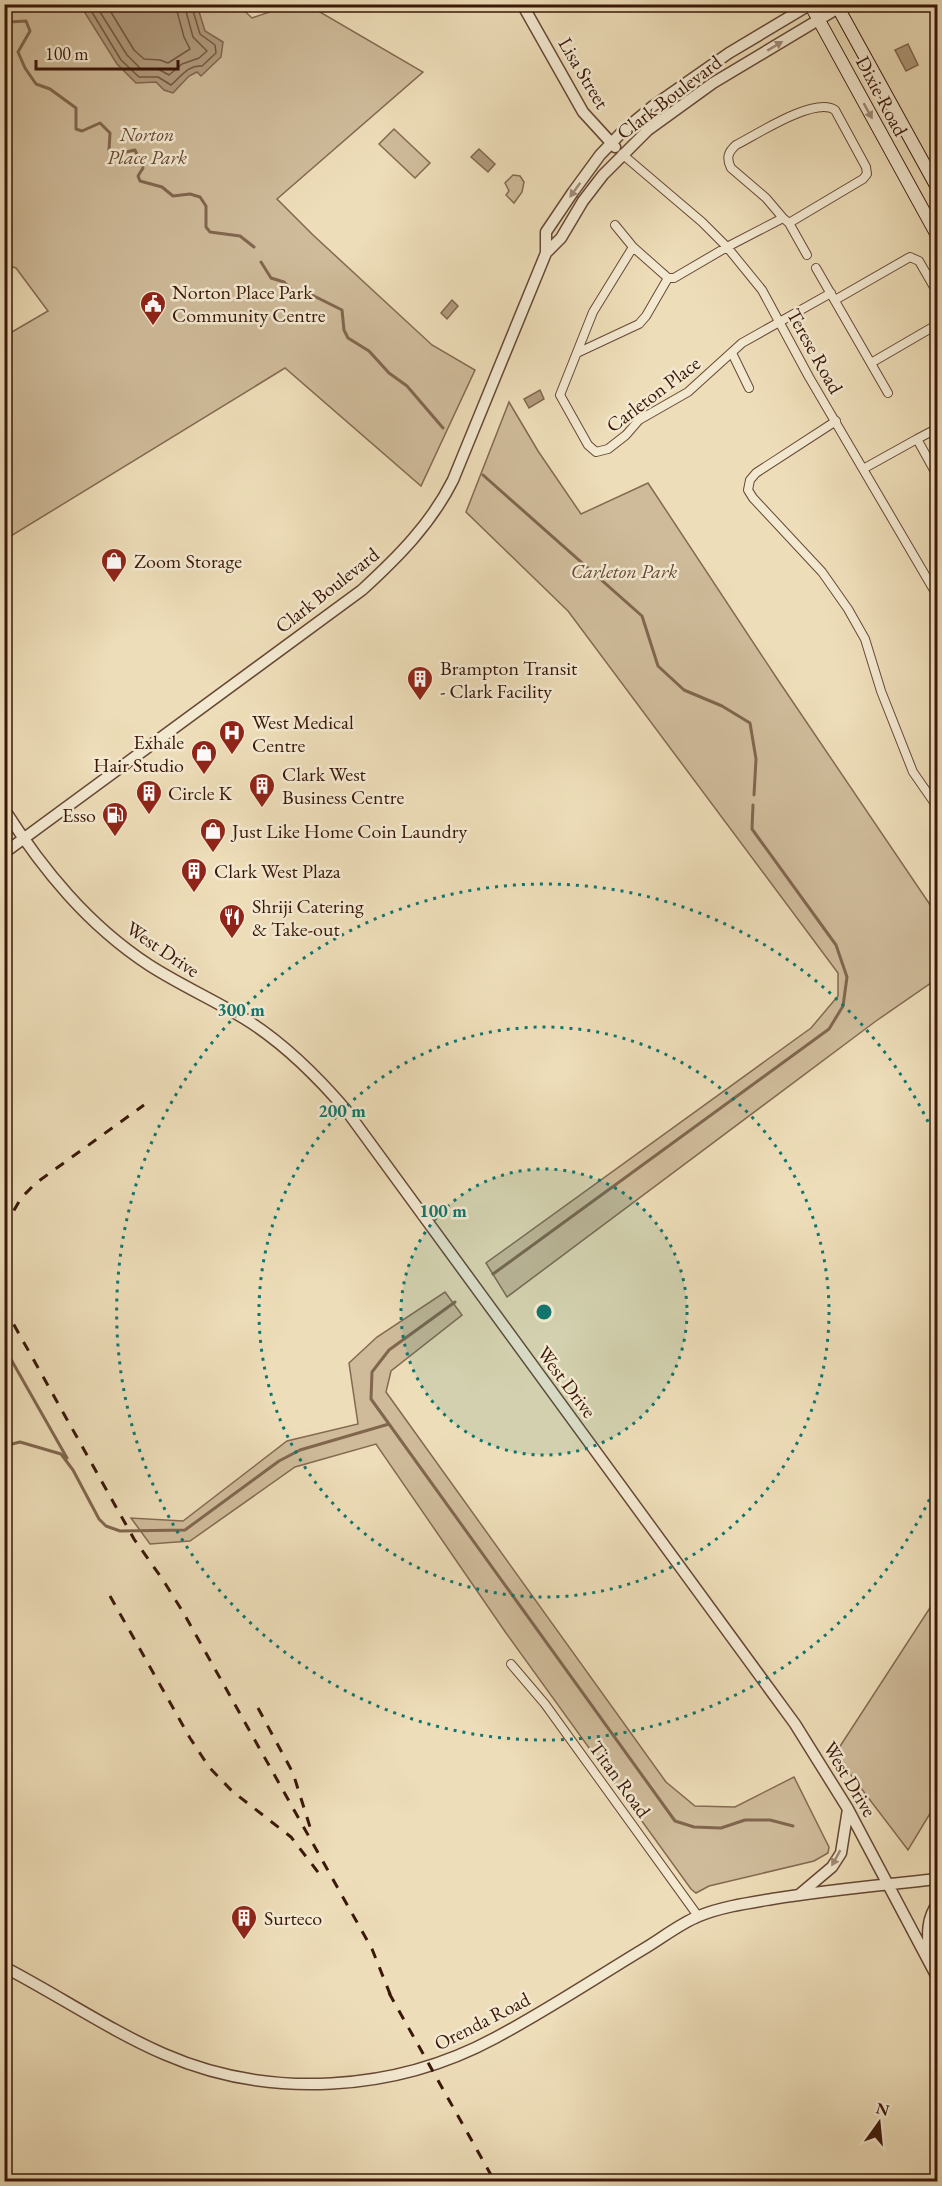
<svg xmlns="http://www.w3.org/2000/svg" width="942" height="2186" font-family="'EB Garamond',serif">
<style>
.green{fill:#cfbb9a;stroke:#846952;stroke-width:1.5}
.water{fill:#b09a7c;stroke:#81664e;stroke-width:1.5}
.lines{fill:none;stroke-linecap:round;stroke-linejoin:round}
.shore{stroke:#755842;stroke-width:1.5}
.stream{stroke:#81664e;stroke-width:3}
.minor-casing{stroke:#674835;stroke-width:10}
.tertiary-casing{stroke:#674835;stroke-width:13}
.secondary-casing{stroke:#3a1709;stroke-width:14}
.minor{stroke:#f3e9d1;stroke-width:8}
.tertiary{stroke:#f3e9d1;stroke-width:10}
.secondary{stroke:#f3e9d1;stroke-width:12}
.rail{stroke:#3a1709;stroke-width:3;stroke-dasharray:10 10;stroke-linecap:butt}
.oneway{fill:#a08a77}
.ring{fill:none;stroke:#0f766e;stroke-width:3;stroke-dasharray:3 6}
.labels{text-anchor:middle;stroke-width:5;stroke-linejoin:round;paint-order:stroke}
.street-label{font-size:20px;fill:#3a1709;stroke:#f3e9d1}
.park-label{font-size:20px;font-style:italic;fill:#674834;stroke:#f3e9d1}
.poi-label{font-size:20px;fill:#3a1709;stroke:#f3e9d1;text-anchor:start}
.centre{fill:#0f766e;stroke:#f3e9d1;stroke-width:3}
.ring-label{font-size:18px;text-anchor:middle;font-weight:bold;fill:#0f766e;stroke:#f3e9d1;stroke-width:5;stroke-linejoin:round;paint-order:stroke}
</style>
<rect width="100%" height="100%" fill="#edddb8"/>
<filter id="stains"><feTurbulence type="fractalNoise" baseFrequency=".00333" numOctaves="4"/><feColorMatrix values="0 0 0 0 .2 0 0 0 0 .09 0 0 0 0 .02 0 0 0 .5 -.17"/></filter>
<radialGradient id="worn" r=".72"><stop offset=".6" stop-color="#630" stop-opacity="0"/><stop offset="1" stop-color="#630" stop-opacity=".3"/></radialGradient>
<path class="green" d="M 4,5 L 238,5 L 252,18 L 290,5 L 308,5 L 423,72 L 277,199 L 313,235 L 432,345 L 475,370 L 421,486 L 285,368 L 6,539 L 4,536 L 5,336 L 48,311 L 16,268 L 5,265 Z
M 394,129 L 430,163 L 415,178 L 379,144 Z
M 513,175 L 520,176 L 524,182 L 522,192 L 514,203 L 506,195 L 509,191 L 505,183 Z
M 509,402 L 538,451 L 581,514 L 648,483 L 778,680 L 937,915 L 938,978 L 876,1021 L 507,1297 L 486,1263 L 811,1028 L 838,996 L 838,973 L 568,611 L 466,512 Z
M 445,1292 L 462,1315 L 391,1371 L 386,1392 L 666,1782 L 695,1806 L 735,1807 L 794,1777 L 829,1847 L 828,1853 L 814,1861 L 709,1886 L 696,1893 L 691,1889 L 506,1633 L 376,1444 L 295,1467 L 190,1541 L 150,1544 L 131,1518 L 183,1521 L 287,1441 L 358,1424 L 349,1363 L 377,1337 Z
M 937,1597 L 937,1802 L 908,1850 L 835,1754 Z"/>
<path class="water" d="M 77,5 L 197,5 L 205,31 L 223,42 L 221,57 L 201,76 L 197,72 L 189,76 L 173,93 L 164,90 L 156,82 L 136,83 L 117,64 L 82,8 Z
M 908,44 L 918,65 L 906,71 L 895,50 Z
M 479,149 L 495,164 L 488,172 L 471,157 Z
M 452,300 L 458,306 L 447,319 L 441,313 Z
M 540,390 L 544,399 L 529,408 L 524,399 Z"/>
<g class="lines">
<path class="shore" d="M 87,4 L 121,60 L 139,77 L 158,77 L 171,85 C 181,77 187,65 202,66 L 216,53 L 215,45 L 200,34 L 191,4
M 95,4 L 127,55 L 141,69 L 158,69 L 169,75 L 182,64 L 199,58 L 207,51 L 193,37 L 184,4
M 106,4 L 134,50 L 144,59 L 160,60 L 168,63 L 190,49 L 184,37 L 175,4"/>
<path class="stream" d="M 4,7 L 5,4
M 4,16 L 9,22 L 26,21 L 30,31 L 18,52 L 25,68 L 36,84 L 50,89 L 76,108 L 76,129 L 82,131 L 100,123 L 110,133 L 109,150 L 112,155 L 135,150 L 143,168 L 138,176 L 140,181 L 162,187 L 173,196 L 190,194 L 200,197 L 206,206 L 206,227 L 210,232 L 240,236 L 254,247
M 261,262 L 271,278 L 284,282 L 292,290 L 314,296 L 342,310 L 344,330 L 348,338 L 369,351 L 389,373 L 407,386 L 443,428
M 483,475 L 642,616 L 658,666 L 684,690 L 722,706 L 750,723 L 756,759 L 754,795
M 493,1274 L 829,1029 L 843,1006 L 847,977 L 836,945 L 752,829 L 753,805
M 455,1302 L 389,1350 L 372,1372 L 371,1399 L 675,1821 L 694,1827 L 721,1828 L 745,1820 L 770,1820 L 793,1826
M 4,1347 L 67,1458
M 4,1446 L 20,1442 L 61,1454 L 73,1470 L 99,1519 L 106,1526 L 120,1531 L 185,1530 L 279,1461 L 300,1450 L 389,1424"/>
<defs>
<path id="minor" d="M 622,154 L 702,222 L 727,247 L 762,290 L 809,377 L 938,597
M 783,218 L 789,223 L 863,179 L 867,174 L 866,167 L 835,110 C 815,96 756,135 736,145 C 728,152 726,158 731,168 L 766,198 L 783,218 L 727,247 L 674,278 L 668,278 L 633,247 L 593,312 L 560,395 L 588,445 L 596,452 L 608,449 L 626,435 L 639,420 L 688,392 L 742,343 L 831,293
M 789,223 L 807,255
M 615,225 L 633,247
M 816,268 L 888,393
M 835,300 L 910,257 L 919,261 L 938,294
M 577,353 L 639,324 L 646,316 L 668,278
M 732,353 L 749,388
M 871,363 L 938,324
M 836,421 L 756,473 L 750,480 L 748,490 L 753,498 L 822,572 L 848,609 L 865,639 L 881,691 L 913,772 L 938,808
M 917,439 L 938,428
M 863,469 L 917,439 L 938,477
M 511,1664 L 545,1704 L 698,1916"/>
<path id="tertiary" d="M 522,4 L 583,112 L 615,147
M 546,253 L 561,238 L 583,201 L 603,175 L 648,130 L 713,83 L 845,4
M 4,809 C 43,870 88,925 149,965 C 180,985 214,1000 245,1019 C 284,1043 316,1075 346,1110 L 795,1724 L 848,1809 L 938,1979
M 4,853 L 362,590 C 398,557 431,524 453,480 L 546,253 L 546,232 L 573,192 L 600,155 L 624,130 L 653,106 L 729,53 L 811,4
M 800,1894 L 832,1867 L 841,1853 L 848,1809
M 929,1959 C 928,1938 925,1920 938,1903
M 4,1967 C 58,1995 109,2030 164,2054 C 269,2100 395,2092 495,2038 C 546,2011 594,1979 642,1950 C 661,1939 679,1924 699,1916 C 721,1907 748,1903 772,1899 C 827,1890 882,1885 938,1879"/>
<path id="secondary" d="M 810,4 L 938,237
M 836,4 L 938,189"/>
</defs>
<use href="#minor" class="minor-casing"/>
<use href="#tertiary" class="tertiary-casing"/>
<use href="#secondary" class="secondary-casing"/>
<use href="#minor" class="minor"/>
<use href="#tertiary" class="tertiary"/>
<use href="#secondary" class="secondary"/>
<path class="rail" d="M 4,1228 L 21,1198 L 36,1183 L 144,1105
M 4,1307 L 134,1539 L 163,1580 L 183,1612 L 372,1949 L 392,1999
M 110,1596 L 190,1738 L 209,1767 L 232,1791 L 291,1837 L 324,1880
M 258,1708 L 293,1773 L 310,1827
M 389,1993 L 495,2182"/>
</g>
<defs><path id="oneway-solid" d="M-6-.8H1V-3.2L6.5 0L1 3.2V.8H-6Z" transform="scale(1.5)"/></defs>
<g class="oneway">
<use href="#oneway-solid" transform="translate(775 46) rotate(-31)"/>
<use href="#oneway-solid" transform="translate(868 111) rotate(61)"/>
<use href="#oneway-solid" transform="translate(575 190) rotate(126)"/>
<use href="#oneway-solid" transform="translate(836 1858) rotate(119)"/>
</g>
<circle cx="544" cy="1312" r="143" fill="#0f766e" fill-opacity=".12"/>
<g class="ring">
<circle cx="544" cy="1312" r="143"/>
<circle cx="544" cy="1312" r="285"/>
<path d="M937 1483A428 428 0 1 1 937 1141"/>
</g>
<defs>
<symbol id="civic-pin" viewBox="-11 -11 22 30"><path d="M0 17L-7.5 6A9.5 9.5 0 1 1 7.5 6Z" fill="#8f2418" stroke="#f3e9d1"/><path d="M-.6-6.5H3V-4.5H.6V-3L4-1V1h2V6H-6V1h2V-1L-.6-3ZM-1.2 2.5V6h2.4V2.5Z" fill="#fff"/></symbol>
<symbol id="shop-pin" viewBox="-11 -11 22 30"><path d="M0 17L-7.5 6A9.5 9.5 0 1 1 7.5 6Z" fill="#8f2418" stroke="#f3e9d1"/><path d="M-5-2.5h2.3a2.7 3.5 0 0 1 5.4 0H5L5.5 6h-11ZM-1.5-2.5h3a1.5 2.3 0 0 0-3 0Z" fill="#fff"/></symbol>
<symbol id="building-pin" viewBox="-11 -11 22 30"><path d="M0 17L-7.5 6A9.5 9.5 0 1 1 7.5 6Z" fill="#8f2418" stroke="#f3e9d1"/><path d="M-4-6H4V6H1V3H-1V6H-4ZM-2.5-4.3h1.7v1.8h-1.7ZM.8-4.3h1.7v1.8H.8ZM-2.5-1h1.7V.8h-1.7ZM.8-1h1.7V.8H.8Z" fill="#fff"/></symbol>
<symbol id="hospital-pin" viewBox="-11 -11 22 30"><path d="M0 17L-7.5 6A9.5 9.5 0 1 1 7.5 6Z" fill="#8f2418" stroke="#f3e9d1"/><path d="M-5-5h3v3.5h4V-5h3V5h-3V1.5h-4V5h-3Z" fill="#fff"/></symbol>
<symbol id="fuel-pin" viewBox="-11 -11 22 30"><path d="M0 17L-7.5 6A9.5 9.5 0 1 1 7.5 6Z" fill="#8f2418" stroke="#f3e9d1"/><path d="M-5.5-6h7V0h2V4h1.3V-2.5L3-4.5l.8-.8L6-3V5H2.5V1h-1V6h-7ZM-4.2-4.7v3.2H.2V-4.7Z" fill="#fff"/></symbol>
<symbol id="restaurant-pin" viewBox="-11 -11 22 30"><path d="M0 17L-7.5 6A9.5 9.5 0 1 1 7.5 6Z" fill="#8f2418" stroke="#f3e9d1"/><path d="M-5-6h1v4h1v-4h1v4h1v-4h1v5L-1.5 .5V6h-2V.5L-5-1ZM5-6V6H3V1.5H1.5Q1.5-4 5-6Z" fill="#fff"/></symbol>
</defs>
<g fill-rule="evenodd">
<use href="#civic-pin" x="138" y="289" width="30" height="40"/>
<use href="#shop-pin" x="99" y="546" width="30" height="40"/>
<use href="#building-pin" x="405" y="664" width="30" height="40"/>
<use href="#hospital-pin" x="217" y="718" width="30" height="40"/>
<use href="#shop-pin" x="189" y="738" width="30" height="40"/>
<use href="#building-pin" x="247" y="771" width="30" height="40"/>
<use href="#building-pin" x="134" y="778" width="30" height="40"/>
<use href="#fuel-pin" x="100" y="800" width="30" height="40"/>
<use href="#shop-pin" x="198" y="816" width="30" height="40"/>
<use href="#building-pin" x="179" y="856" width="30" height="40"/>
<use href="#restaurant-pin" x="217" y="902" width="30" height="40"/>
<use href="#building-pin" x="229" y="1903" width="30" height="40"/>
</g>
<g class="labels">
<g class="street-label">
<text transform="translate(584 73) rotate(59)" y="7">Lisa Street</text>
<text transform="translate(882 96) rotate(62)" y="7">Dixie Road</text>
<text transform="translate(669 97) rotate(-37)" y="7">Clark Boulevard</text>
<text transform="translate(815 351) rotate(61)" y="7">Terese Road</text>
<text transform="translate(653 394) rotate(-37)" y="7">Carleton Place</text>
<text transform="translate(327 590) rotate(-38)" y="7">Clark Boulevard</text>
<text transform="translate(163 949) rotate(34)" y="7">West Drive</text>
<text transform="translate(567 1382) rotate(53)" y="7">West Drive</text>
<text transform="translate(620 1779) rotate(54)" y="7">Titan Road</text>
<text transform="translate(850 1779) rotate(59)" y="7">West Drive</text>
<text transform="translate(482 2021) rotate(-27)" y="7">Orenda Road</text>
</g>
<g class="park-label">
<text x="147" y="141">Norton<tspan x="147" dy="23">Place Park</tspan></text>
<text x="624" y="578">Carleton Park</text>
</g>
<g class="poi-label">
<text x="172" y="299">Norton Place Park<tspan x="172" dy="23">Community Centre</tspan></text>
<text x="134" y="568">Zoom Storage</text>
<text x="440" y="675">Brampton Transit<tspan x="440" dy="23">- Clark Facility</tspan></text>
<text x="252" y="729">West Medical<tspan x="252" dy="23">Centre</tspan></text>
<text x="184" y="749" text-anchor="end">Exhale<tspan x="184" dy="23">Hair Studio</tspan></text>
<text x="282" y="781">Clark West<tspan x="282" dy="23">Business Centre</tspan></text>
<text x="168" y="800">Circle K</text>
<text x="96" y="822" text-anchor="end">Esso</text>
<text x="232" y="838">Just Like Home Coin Laundry</text>
<text x="214" y="878">Clark West Plaza</text>
<text x="252" y="913">Shriji Catering<tspan x="252" dy="23">&amp; Take-out</tspan></text>
<text x="264" y="1925">Surteco</text>
</g>
</g>
<circle cx="544" cy="1312" r="9" class="centre"/>
<g class="ring-label">
<text x="241" y="1016">300 m</text>
<text x="342" y="1117">200 m</text>
<text x="443" y="1217">100 m</text>
</g>
<rect width="942" height="2186" fill="none" stroke="#edddb8" stroke-width="24"/>
<rect x="6" y="6" width="930" height="2174" fill="none" stroke="#3a1709" stroke-width="3"/>
<rect x="12" y="12" width="918" height="2162" fill="none" stroke="#3a1709" stroke-width="1.5"/>
<g transform="translate(879 2123) rotate(15)" stroke="#f3e9d1" stroke-width="4.5" paint-order="stroke">
<path d="M0-4.5L10 22L0 15L-10 22Z" fill="#3a1709"/>
<text y="-9" font-size="16" font-weight="bold" text-anchor="middle" fill="#3a1709">N</text>
</g>
<path d="M36 60v9h142v-9" fill="none" stroke="#3a1709" stroke-width="3"/>
<text x="45" y="60" font-size="18" fill="#3a1709" stroke="#f3e9d1" stroke-width="4.5" paint-order="stroke">100 m</text>
<rect width="100%" height="100%" filter="url(#stains)"/>
<rect width="100%" height="100%" fill="url(#worn)"/>
</svg>
